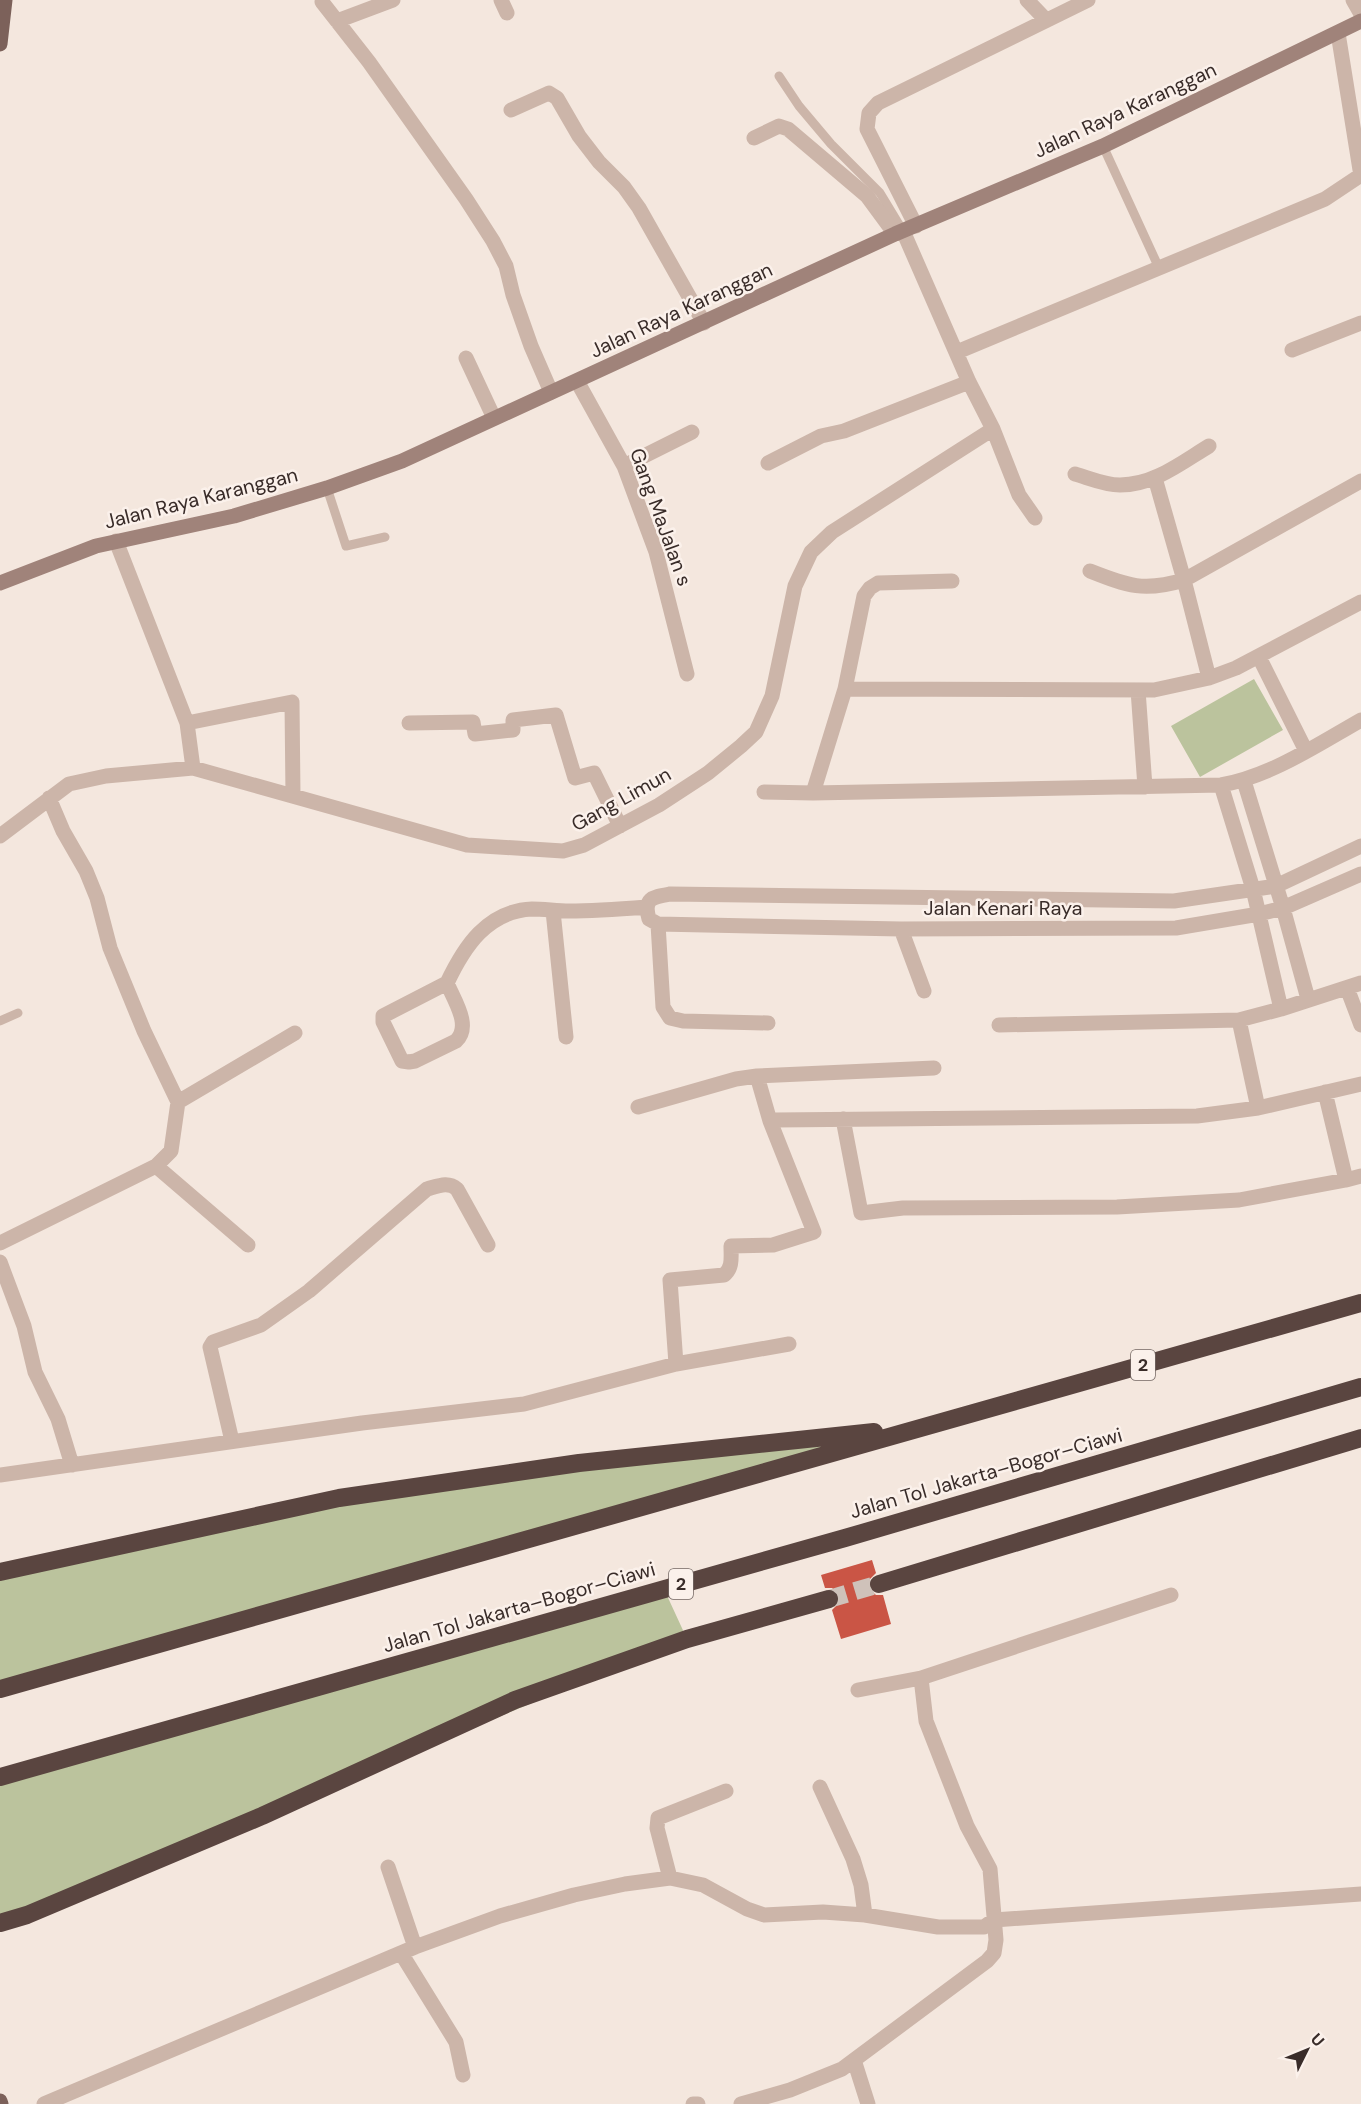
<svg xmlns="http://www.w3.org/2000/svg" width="1361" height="2104" font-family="'DM Sans',sans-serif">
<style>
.green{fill:#bbc39d}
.building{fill:#ca5545}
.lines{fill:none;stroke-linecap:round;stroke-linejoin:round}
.highway-tunnel{stroke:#cfc2ba;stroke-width:18;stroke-dasharray:18 9;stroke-linecap:butt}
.lane{stroke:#ccb5a9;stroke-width:9}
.street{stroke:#ccb5a9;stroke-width:15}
.secondary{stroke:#a0837a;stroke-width:15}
.primary{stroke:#7c615a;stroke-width:15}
.highway{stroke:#5a4540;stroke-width:18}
.labels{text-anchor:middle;stroke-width:5;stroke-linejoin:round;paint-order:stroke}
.shield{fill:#fbf1eb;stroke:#736763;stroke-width:1.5}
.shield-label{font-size:18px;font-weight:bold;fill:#392c29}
.street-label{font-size:20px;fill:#392c29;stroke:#fbf1eb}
</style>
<rect width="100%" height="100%" fill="#f4e7de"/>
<path class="green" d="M 1254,679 L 1283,730 L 1200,777 L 1171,726 Z
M 925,1427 L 0,1689 L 0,1572 L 339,1498 Z
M 664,1589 L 687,1639 L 0,1923 L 0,1777 Z"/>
<path class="building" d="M 872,1560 L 876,1573 L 868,1581 L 868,1588 L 876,1595 L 883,1595 L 891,1624 L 841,1639 L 832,1610 L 840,1602 L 840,1595 L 832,1588 L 825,1588 L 821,1575 Z"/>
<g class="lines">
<path class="highway-tunnel" d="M 829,1599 L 879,1584"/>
<path class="lane" d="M 779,76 L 799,106 L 831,144 L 880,193 L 903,231
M 1103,146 L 1159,268
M 327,488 L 346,546 L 385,537
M 0,1021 L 18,1013"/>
<path class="street" d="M 501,0 L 507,13
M 1027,0 L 1046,20
M 1353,0 L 1361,14
M 322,2 L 369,62 L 466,199 L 493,241 L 506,266 L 513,295 L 531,346 L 551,392
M 337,21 L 393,0
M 1338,33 L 1361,176
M 511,110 L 549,93 L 557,98 L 579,136 L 599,162 L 624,187 L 639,208 L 704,323
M 754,138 L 779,126 L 788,129 L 867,196 L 895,234
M 916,226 L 867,129 L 869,113 L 878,103 L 1088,0
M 903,231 L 969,382 L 993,429 L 1019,495 L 1035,518
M 1292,350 L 1361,323
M 957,352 L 1325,199 L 1361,175
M 466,358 L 494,418
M 577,381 L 624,466 L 656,552 L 687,674
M 768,463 L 821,436 L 844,431 L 969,382
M 624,466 L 692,432
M 1075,474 C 1089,478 1105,485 1120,485 C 1154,485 1181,463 1209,446
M 1155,478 L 1184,580 L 1209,678
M 116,541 L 187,723 L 193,768
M 1090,571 C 1128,586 1144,592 1184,580 L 1361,481
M 1259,657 L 1306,751
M 845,689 L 1154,690 L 1209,678 L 1236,668 L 1361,602
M 1138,690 L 1145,787
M 187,723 L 292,702 L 293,796
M 409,723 L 473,722 L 475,734 L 513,730 L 513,720 L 556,715 L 575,778 L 594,773 L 620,826
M 1244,781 L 1283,908 L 1308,999
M 1221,785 L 1253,889 L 1281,1009
M 764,792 L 813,793 L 1221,785 C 1271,776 1317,745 1361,720
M 813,793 L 845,689 L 864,596 L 870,588 L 878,583 L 952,581
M 0,836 L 69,784 L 106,776 L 193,768 L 467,845 L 563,851 L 584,845 L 659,805 L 708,773 L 741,746 L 756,732 L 772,696 L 795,586 L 811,552 L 832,532 L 993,429
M 1361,846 L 1276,886 L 1174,901 L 670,894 C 653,897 643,898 649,919 L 658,924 L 901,929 L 1176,928 L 1259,914 L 1283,908 L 1361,874
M 553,911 L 566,1037
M 658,924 L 663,1007 L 670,1018 L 683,1021 L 768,1023
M 901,929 L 924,991
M 447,983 C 454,1000 472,1026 456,1041 L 415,1061 L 409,1062 L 402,1061 L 383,1022 L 383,1016 Z
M 447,983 C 464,947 487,911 532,909 C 544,909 557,911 569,911 C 595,911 621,909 647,907
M 1347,988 L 1361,1025
M 1239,1020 L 1258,1108
M 999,1025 L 1239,1020 L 1281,1009 L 1361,983
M 757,1076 L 934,1068
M 1325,1092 L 1346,1180
M 178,1102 L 295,1033
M 638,1107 L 736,1079 L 757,1076 L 770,1121 L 814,1232 L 773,1245 L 731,1246 C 731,1257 733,1268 724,1275 L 670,1280 L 676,1364
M 843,1119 L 861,1213 L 903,1208 L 1117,1207 L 1239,1200 L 1346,1180 L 1361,1176
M 775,1120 L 1197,1116 L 1258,1108 L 1361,1084
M 156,1166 L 248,1245
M 0,1243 L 156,1166 L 171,1151 L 178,1102 L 144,1031 L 110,948 L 97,898 L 86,871 L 63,831 L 49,798
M 0,1262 L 24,1326 L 35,1372 L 58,1419 L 72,1465
M 232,1441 L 210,1347 L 213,1342 L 261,1325 L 309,1291 L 427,1189 C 438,1186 448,1181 457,1189 L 488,1245
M 0,1475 L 362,1423 L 524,1404 L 676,1364 L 789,1344
M 858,1690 L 921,1678 L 1171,1595
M 820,1787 L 853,1859 L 861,1885 L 865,1915
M 388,1867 L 415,1947
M 670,1878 L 657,1828 L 658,1818 L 726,1791
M 401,1953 L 456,2042 L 463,2075
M 854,2060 L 868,2104
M 44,2104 L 415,1947 L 500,1916 L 574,1895 L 625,1884 L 670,1878 L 703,1885 L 747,1909 L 764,1915 L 823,1912 L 865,1915 L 938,1927 L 984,1927 L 994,1920 L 1361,1894
M 693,2104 L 698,2104
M 741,2104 L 790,2090 L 842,2069 L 987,1961 L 994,1953 L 996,1940 L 990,1869 L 967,1826 L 926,1721 L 921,1678"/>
<path class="secondary" d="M 0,583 L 96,546 L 234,516 L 327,488 L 402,461 L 895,234 L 1103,146 L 1361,21"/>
<path class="primary" d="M 0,44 L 5,0
M 0,2101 L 1,2104"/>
<path class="highway" d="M 0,1572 L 339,1498 L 579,1463 L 874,1432
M 879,1584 L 1361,1438
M 0,1689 L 1361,1303
M 0,1777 L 845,1538 L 1361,1387
M 0,1923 L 27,1915 L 262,1816 L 515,1700 L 687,1639 L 829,1599"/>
</g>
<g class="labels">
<g class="shield">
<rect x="1131" y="1350" width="24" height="30" rx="4.5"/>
<rect x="669" y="1569" width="24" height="30" rx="4.5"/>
</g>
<g class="shield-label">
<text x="1143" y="1371">2</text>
<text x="681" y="1590">2</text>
</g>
<g class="street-label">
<text transform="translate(1125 110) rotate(-25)" y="7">Jalan Raya Karanggan</text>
<text transform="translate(681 310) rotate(-25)" y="7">Jalan Raya Karanggan</text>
<text transform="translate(201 498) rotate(-14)" y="7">Jalan Raya Karanggan</text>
<text transform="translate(661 517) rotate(70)" y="7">Gang MaJalan s</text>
<text transform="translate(621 799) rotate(-29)" y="7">Gang Limun</text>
<text x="1003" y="915">Jalan Kenari Raya</text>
<text transform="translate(986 1473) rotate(-16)" y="7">Jalan Tol Jakarta–Bogor–Ciawi</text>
<text transform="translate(519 1607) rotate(-16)" y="7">Jalan Tol Jakarta–Bogor–Ciawi</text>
</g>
</g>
<g transform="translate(1307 2050) rotate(47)" stroke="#fbf1eb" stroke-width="4.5" paint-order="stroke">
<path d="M0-4.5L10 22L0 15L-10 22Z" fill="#392c29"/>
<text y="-9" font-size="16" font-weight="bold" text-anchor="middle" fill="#392c29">U</text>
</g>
</svg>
